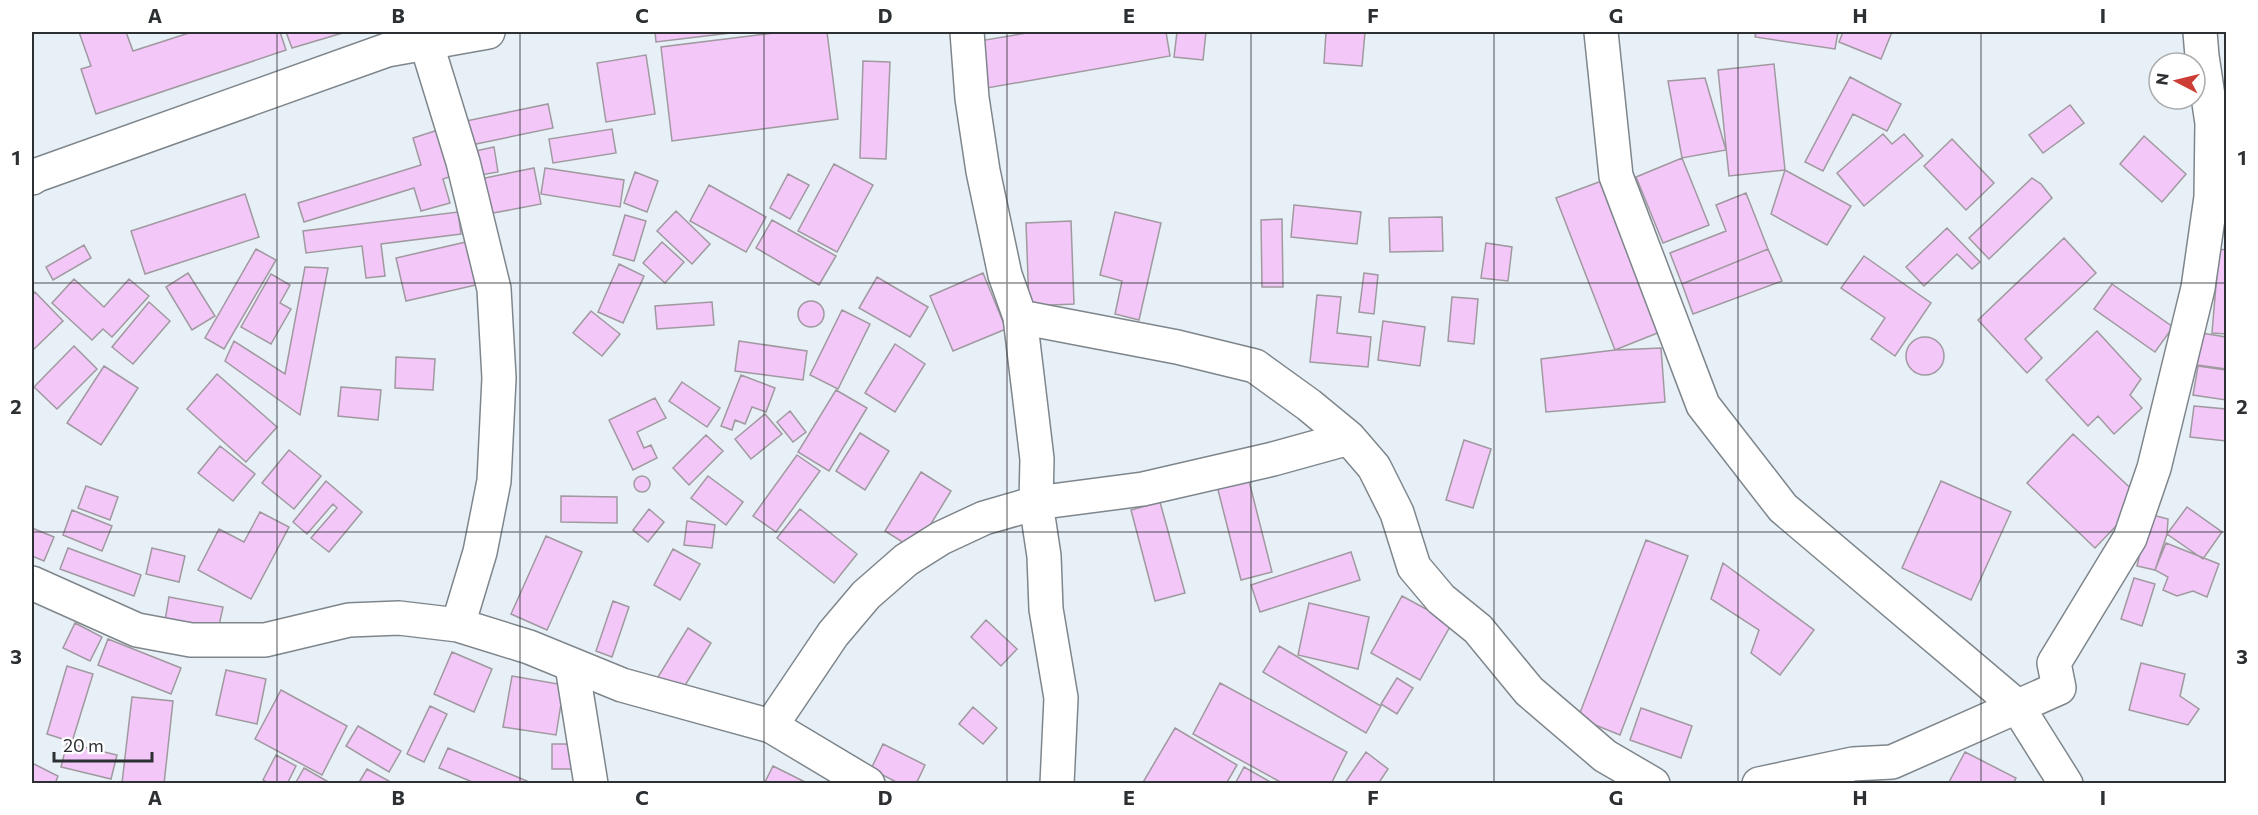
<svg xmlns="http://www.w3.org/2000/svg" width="2258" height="815" font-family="Commissioner,sans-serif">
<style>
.building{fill:#f3c7f8;stroke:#a099a0;stroke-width:1.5}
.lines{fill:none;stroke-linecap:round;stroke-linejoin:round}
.minor-casing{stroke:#7e868c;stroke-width:36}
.tertiary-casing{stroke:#7e868c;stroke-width:36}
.minor{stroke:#fff;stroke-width:33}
.tertiary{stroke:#fff;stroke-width:33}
.grid{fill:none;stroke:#2c3032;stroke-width:1.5;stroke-opacity:0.55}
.neatline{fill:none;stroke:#2c3032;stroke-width:2}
.grid-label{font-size:20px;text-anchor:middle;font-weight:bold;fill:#2c3032}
</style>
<rect width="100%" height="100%" fill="#e7f0f6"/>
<path class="building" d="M 79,32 L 126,32 L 133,51 L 192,32 L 280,32 L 286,50 L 96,114 L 81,69 L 91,66 Z
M 286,32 L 346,32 L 292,48 Z
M 655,32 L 730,32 L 730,33 L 656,42 Z
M 782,32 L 827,32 L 838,119 L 672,141 L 661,47 Z
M 1033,32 L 1166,32 L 1170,56 L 987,88 L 979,41 Z
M 1177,32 L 1206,32 L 1203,60 L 1174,57 Z
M 1326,32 L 1365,32 L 1362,66 L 1324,63 Z
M 1756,32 L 1838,32 L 1835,49 L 1755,37 Z
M 1843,32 L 1892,32 L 1881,59 L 1839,42 Z
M 646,55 L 655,114 L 606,122 L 597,63 Z
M 863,61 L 890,62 L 886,159 L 860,158 Z
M 1774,64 L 1785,170 L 1729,176 L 1718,70 Z
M 1850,77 L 1901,104 L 1887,131 L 1853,114 L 1823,171 L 1805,162 Z
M 1705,78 L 1726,150 L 1682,158 L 1668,81 Z
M 548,104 L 553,128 L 471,145 L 466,121 Z
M 2070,105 L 2084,123 L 2043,153 L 2029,135 Z
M 612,129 L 616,153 L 553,163 L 549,139 Z
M 438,130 L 452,176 L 443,179 L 450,203 L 421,211 L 414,188 L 304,222 L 298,203 L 421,165 L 413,138 Z
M 1883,134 L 1892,144 L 1904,134 L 1923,156 L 1864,206 L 1837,173 Z
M 2144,136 L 2186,174 L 2162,202 L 2120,164 Z
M 1952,139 L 1994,183 L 1966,210 L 1924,166 Z
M 494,147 L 498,172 L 475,176 L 471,152 Z
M 1682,158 L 1709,225 L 1663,243 L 1636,177 Z
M 834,164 L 873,185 L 837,252 L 798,231 Z
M 534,168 L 541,204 L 483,215 L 475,180 Z
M 545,168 L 624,180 L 620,207 L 541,194 Z
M 1785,170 L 1851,206 L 1827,245 L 1771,214 Z
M 635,172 L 658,181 L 647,212 L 624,203 Z
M 788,174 L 809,185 L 790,219 L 770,208 Z
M 2032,178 L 2041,184 L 2052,198 L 1989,259 L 1969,238 Z
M 1607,179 L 1665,330 L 1615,350 L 1556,198 Z
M 709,185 L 766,217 L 746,252 L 690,221 Z
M 1746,193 L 1768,249 L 1682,284 L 1670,253 L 1726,231 L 1716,205 Z
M 245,194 L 259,237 L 145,274 L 131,231 Z
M 1294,205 L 1361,212 L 1357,244 L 1291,237 Z
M 676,211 L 710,244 L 692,264 L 657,231 Z
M 458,212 L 461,234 L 381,244 L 385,276 L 366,278 L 362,246 L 306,253 L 303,231 Z
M 1115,212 L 1161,223 L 1139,320 L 1115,314 L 1122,281 L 1100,275 Z
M 625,215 L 646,221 L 634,261 L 613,255 Z
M 1442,217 L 1443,251 L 1390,252 L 1389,218 Z
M 1282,219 L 1283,287 L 1262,287 L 1261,220 Z
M 772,220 L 836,256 L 819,285 L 756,248 Z
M 1071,221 L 1074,304 L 1029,306 L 1026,223 Z
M 1947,228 L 1980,262 L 1972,269 L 1957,254 L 1924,286 L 1906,267 Z
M 2064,238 L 2096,273 L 2025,339 L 2042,358 L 2027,373 L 1978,320 Z
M 466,242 L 476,285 L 406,301 L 396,258 Z
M 662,242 L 684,262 L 665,283 L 643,263 Z
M 1486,243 L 1512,247 L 1508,281 L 1481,278 Z
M 84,245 L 91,258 L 53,280 L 46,267 Z
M 256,249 L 276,260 L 224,349 L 205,338 Z
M 1768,249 L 1782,281 L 1693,314 L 1682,284 Z
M 2219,249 L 2226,250 L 2226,334 L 2212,333 Z
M 1864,256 L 1931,303 L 1895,356 L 1871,339 L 1885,318 L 1841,288 Z
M 619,264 L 644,276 L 623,323 L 598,312 Z
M 305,267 L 328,268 L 300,415 L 225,361 L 234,341 L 285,374 Z
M 188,273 L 215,316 L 192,330 L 166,287 Z
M 983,273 L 1006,329 L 953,351 L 930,296 Z
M 1364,273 L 1378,275 L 1374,314 L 1359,312 Z
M 271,274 L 290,285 L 280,303 L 291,309 L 271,344 L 241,327 Z
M 877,277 L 928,307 L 910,337 L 859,308 Z
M 74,279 L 104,307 L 129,279 L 149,296 L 112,337 L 103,329 L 92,340 L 52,303 Z
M 2112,284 L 2173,327 L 2155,352 L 2094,309 Z
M 35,292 L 63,321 L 32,351 L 32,295 Z
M 1317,295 L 1341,297 L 1337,333 L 1371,337 L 1368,367 L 1310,362 Z
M 1452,297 L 1478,299 L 1474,344 L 1448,341 Z
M798 314a13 13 0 1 1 26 0a13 13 0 1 1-26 0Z
M 149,302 L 170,321 L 133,364 L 112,347 Z
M 712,302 L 714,325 L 657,329 L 655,306 Z
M 842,310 L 870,324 L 838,389 L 810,375 Z
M 591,311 L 620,334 L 602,356 L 573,333 Z
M 1383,321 L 1425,327 L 1420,366 L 1378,360 Z
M 2097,331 L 2141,379 L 2130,395 L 2142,408 L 2114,434 L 2098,416 L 2088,426 L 2046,380 Z
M 2201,333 L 2226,337 L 2226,369 L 2197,365 Z
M1906 356a19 19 0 1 1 38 0a19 19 0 1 1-38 0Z
M 739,341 L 807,351 L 803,380 L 735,371 Z
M 895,344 L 925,364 L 895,412 L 865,393 Z
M 74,346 L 97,369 L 57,409 L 34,387 Z
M 1661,348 L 1665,402 L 1546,412 L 1541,359 L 1615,350 Z
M 396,357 L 435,359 L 433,390 L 395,388 Z
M 104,366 L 138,388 L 101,445 L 67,423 Z
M 2198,366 L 2226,370 L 2226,400 L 2193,395 Z
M 217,374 L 277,427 L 246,462 L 187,409 Z
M 741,375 L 775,388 L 766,412 L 752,407 L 745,424 L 735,420 L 732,430 L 721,426 Z
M 682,382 L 720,408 L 707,427 L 669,401 Z
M 341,387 L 381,390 L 378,420 L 338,416 Z
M 836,390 L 867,408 L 829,471 L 798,452 Z
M 655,398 L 666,418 L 637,432 L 644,448 L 651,445 L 657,458 L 633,470 L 609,420 Z
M 2194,406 L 2226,409 L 2226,441 L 2190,437 Z
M 790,411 L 806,432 L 793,442 L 777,422 Z
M 765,414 L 782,434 L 751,459 L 735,439 Z
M 860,433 L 889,451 L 865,490 L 836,471 Z
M 2073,434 L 2142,499 L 2095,548 L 2027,483 Z
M 706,435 L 723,451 L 689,485 L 673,468 Z
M 1464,440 L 1491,449 L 1473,508 L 1446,500 Z
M 220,446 L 255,474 L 233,501 L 198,473 Z
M 289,450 L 321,476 L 294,509 L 262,483 Z
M 797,455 L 820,471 L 776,532 L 753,516 Z
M 921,472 L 951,491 L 915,550 L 885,531 Z
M634 484a8 8 0 1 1 16 0a8 8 0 1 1-16 0Z
M 708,476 L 743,502 L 726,525 L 691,498 Z
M 1248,477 L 1272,572 L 1241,580 L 1217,486 Z
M 326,481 L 362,512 L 329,552 L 311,538 L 337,508 L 333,504 L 307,534 L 293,522 Z
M 1941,481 L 2011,512 L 1971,600 L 1902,568 Z
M 86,486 L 118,497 L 110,520 L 78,508 Z
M 561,496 L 617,497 L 617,523 L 561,522 Z
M 1160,502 L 1185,593 L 1155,601 L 1131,510 Z
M 2187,507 L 2222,532 L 2203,559 L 2167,534 Z
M 649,509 L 664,522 L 648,542 L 633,530 Z
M 800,509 L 857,554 L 834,583 L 777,538 Z
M 72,510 L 112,526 L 102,551 L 63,535 Z
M 260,512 L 289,527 L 251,599 L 198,570 L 219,529 L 244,542 Z
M 2149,514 L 2168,519 L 2167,534 L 2155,570 L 2137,566 Z
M 687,521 L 715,525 L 712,548 L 684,545 Z
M 32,528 L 54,537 L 44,561 L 32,556 Z
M 546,536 L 582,552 L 547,630 L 511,614 Z
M 1646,540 L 1688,556 L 1620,735 L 1578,718 Z
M 2166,543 L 2219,564 L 2207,597 L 2193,591 L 2177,596 L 2163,590 L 2168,577 L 2155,570 Z
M 68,548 L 141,575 L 134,596 L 60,569 Z
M 152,548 L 185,556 L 179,582 L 146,574 Z
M 673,549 L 700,564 L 680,600 L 654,585 Z
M 1351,552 L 1360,580 L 1260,612 L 1251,585 Z
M 1723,563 L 1814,630 L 1780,675 L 1751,653 L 1759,630 L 1711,599 Z
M 2134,578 L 2155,584 L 2142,626 L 2121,619 Z
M 1402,596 L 1452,623 L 1420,680 L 1371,653 Z
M 169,597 L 223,607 L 218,630 L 165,621 Z
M 613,601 L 629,607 L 612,657 L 596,651 Z
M 1309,603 L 1369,617 L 1358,669 L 1298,655 Z
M 986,620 L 1017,649 L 1001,666 L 971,637 Z
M 75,623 L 102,637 L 90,661 L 63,648 Z
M 688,628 L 711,643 L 681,692 L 658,677 Z
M 108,639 L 181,668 L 171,694 L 98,665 Z
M 1279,646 L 1381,706 L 1366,733 L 1263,672 Z
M 452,652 L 492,669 L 474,712 L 434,694 Z
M 2141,663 L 2185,674 L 2180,696 L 2199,709 L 2188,725 L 2129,710 Z
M 67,666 L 93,674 L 72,742 L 47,734 Z
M 226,670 L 266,679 L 257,724 L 216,715 Z
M 512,676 L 564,685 L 556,735 L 503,727 Z
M 1397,678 L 1413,688 L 1397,714 L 1381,704 Z
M 1220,683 L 1347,752 L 1331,784 L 1284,784 L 1193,734 Z
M 281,690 L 347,726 L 322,775 L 255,739 Z
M 132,697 L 173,701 L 164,784 L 122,783 Z
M 430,706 L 447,714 L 424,762 L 407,754 Z
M 973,707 L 997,728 L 983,744 L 959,724 Z
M 1641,708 L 1692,726 L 1681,758 L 1630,740 Z
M 358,726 L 401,751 L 389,772 L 346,746 Z
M 1175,728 L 1237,765 L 1226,784 L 1142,784 Z
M 67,743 L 117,755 L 111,779 L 61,767 Z
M 552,744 L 576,744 L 577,769 L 552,769 Z
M 883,744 L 925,765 L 916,784 L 900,784 L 871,769 Z
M 448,748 L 534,784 L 477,784 L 439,768 Z
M 1366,752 L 1388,769 L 1378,784 L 1344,784 Z
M 1965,752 L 2016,778 L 2013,784 L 1948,784 Z
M 276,755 L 296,766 L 287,784 L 270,784 L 263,780 Z
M 32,763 L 58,776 L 55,784 L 32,784 Z
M 773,766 L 809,784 L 764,784 Z
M 1244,767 L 1274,784 L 1235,784 Z
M 304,768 L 332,784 L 295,784 Z
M 367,769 L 389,781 L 388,784 L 358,784 Z"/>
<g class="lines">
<defs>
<path id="minor" d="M 425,32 L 426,42 L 463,162 L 494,289 L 499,378 L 494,481 L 480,552 L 458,625
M 967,32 L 972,98 L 983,171 L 1005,275 L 1020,317 L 1037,459 L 1036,503 L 1044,556 L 1046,609 L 1061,698 L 1057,784
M 1601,32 L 1616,176 L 1703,405 L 1783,508 L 2017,706 L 2066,784
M 1020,317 L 1177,347 L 1255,366 L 1309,405 L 1349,438 L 1374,467 L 1397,513 L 1414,567 L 1441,599 L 1478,629 L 1529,691 L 1605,756 L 1653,784
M 32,583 L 137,630 L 191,640 L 265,640 L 349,620 L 399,618 L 458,625 L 529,647 L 622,685 L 771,726 L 868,784
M 572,666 L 591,784
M 771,726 L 833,634 L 866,595 L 906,560 L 941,538 L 984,518 L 1036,503 L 1143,489 L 1273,459 L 1349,438
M 1759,784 L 1853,764 L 1892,762 L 2059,688 L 2054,663 L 2130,538 L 2154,468 L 2198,288 L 2211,197 L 2212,123 L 2202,56 L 2200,32"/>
<path id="tertiary" d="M 32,178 L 37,175 L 387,50 L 488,32"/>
</defs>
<use href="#minor" class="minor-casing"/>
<use href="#tertiary" class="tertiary-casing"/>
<use href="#minor" class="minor"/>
<use href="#tertiary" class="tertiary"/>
</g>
<path class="grid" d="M 277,32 L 277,784M 520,32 L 520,784M 764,32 L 764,784M 1007,32 L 1007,784M 1251,32 L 1251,784M 1494,32 L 1494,784M 1738,32 L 1738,784M 1981,32 L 1981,784M 32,283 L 2226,283M 32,532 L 2226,532"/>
<rect width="2258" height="815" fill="none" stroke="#ffffff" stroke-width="66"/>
<g transform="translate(2177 81) rotate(277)"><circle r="28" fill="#ffffff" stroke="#abacad" stroke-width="1.5"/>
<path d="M0-4.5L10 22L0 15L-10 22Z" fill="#cc3e35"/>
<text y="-9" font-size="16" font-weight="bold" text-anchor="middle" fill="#2c3032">N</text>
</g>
<path d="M54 752v9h98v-9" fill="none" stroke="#2c3032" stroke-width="3"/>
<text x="63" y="752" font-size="18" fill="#2c3032" stroke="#ffffff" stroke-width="4.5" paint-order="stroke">20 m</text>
<rect x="33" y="33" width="2192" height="749" class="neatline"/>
<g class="grid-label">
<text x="155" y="23">A</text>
<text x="398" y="23">B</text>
<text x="642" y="23">C</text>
<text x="885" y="23">D</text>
<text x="1129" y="23">E</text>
<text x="1373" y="23">F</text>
<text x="1616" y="23">G</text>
<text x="1860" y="23">H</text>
<text x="2103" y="23">I</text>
<text x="16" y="165">1</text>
<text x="2242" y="165">1</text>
<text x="16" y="414">2</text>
<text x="2242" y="414">2</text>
<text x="16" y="664">3</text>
<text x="2242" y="664">3</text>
<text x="155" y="805">A</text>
<text x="398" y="805">B</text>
<text x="642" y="805">C</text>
<text x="885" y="805">D</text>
<text x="1129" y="805">E</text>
<text x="1373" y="805">F</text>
<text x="1616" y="805">G</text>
<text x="1860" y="805">H</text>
<text x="2103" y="805">I</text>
</g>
</svg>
